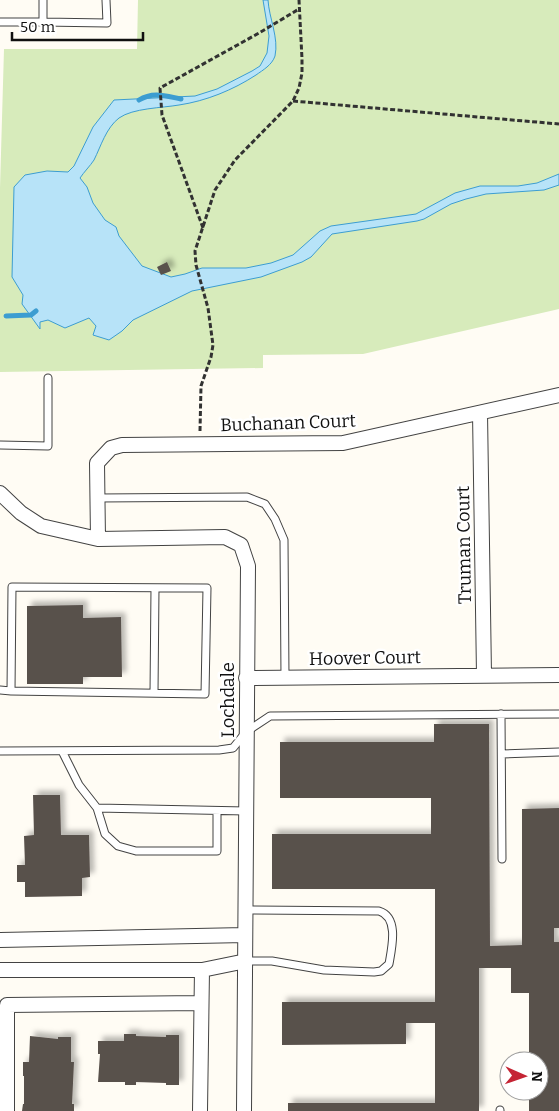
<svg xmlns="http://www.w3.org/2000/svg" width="559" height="1111" font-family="Bitter,serif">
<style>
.green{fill:#d7ebbb}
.water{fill:#b7e3f8;stroke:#3c9dd1}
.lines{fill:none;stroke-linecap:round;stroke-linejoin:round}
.stream{stroke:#3c9dd1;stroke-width:5}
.building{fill:#59514c;filter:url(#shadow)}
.service-casing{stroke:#434343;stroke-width:9}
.minor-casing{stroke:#434343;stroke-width:16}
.path{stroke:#323232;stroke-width:3;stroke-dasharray:5 2.5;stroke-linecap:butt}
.service{stroke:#fff;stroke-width:7}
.minor{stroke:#fff;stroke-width:14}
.labels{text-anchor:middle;stroke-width:5;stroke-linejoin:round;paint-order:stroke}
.street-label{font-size:18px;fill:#101010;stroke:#fff}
</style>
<defs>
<filter id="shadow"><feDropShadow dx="4.5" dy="-4.5" stdDeviation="2.5" flood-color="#0004"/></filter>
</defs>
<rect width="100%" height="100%" fill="#fffcf4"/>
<path class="green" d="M 138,0 L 559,0 L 559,309 L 363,354 L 263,355 L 263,368 L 0,372 L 0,188 L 4,49 L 137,49 Z"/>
<path class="water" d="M 263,0 L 268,0 C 269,18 279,38 275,56 C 272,65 263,70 256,75 C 233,90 206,101 179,105 C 162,108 133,108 119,118 C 106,128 101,146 94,160 C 90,166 84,172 80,178 L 87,187 L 93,203 L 105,220 L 116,227 L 119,236 L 142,266 L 171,277 L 185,274 L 202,268 L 246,268 L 271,263 L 293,255 L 320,231 L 331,226 L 416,214 L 455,193 L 480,186 L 518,186 L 537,183 L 559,174 L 559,185 L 544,190 L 486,194 L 466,199 L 451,204 L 424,219 L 417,221 L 332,234 L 311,257 L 302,262 L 261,277 L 192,291 L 133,320 L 122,331 L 109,340 L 93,335 L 96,326 L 89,318 L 65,328 L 48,320 L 40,322 L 40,329 L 22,304 L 23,295 L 12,277 L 14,187 L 25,175 L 47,171 L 68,172 L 74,166 L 93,127 L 114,100 L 195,96 L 217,89 L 252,71 L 260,66 L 267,53 L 269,36 Z"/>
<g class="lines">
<path class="stream" d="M 139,100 C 153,91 166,96 181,99
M 6,316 L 31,315 L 36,311"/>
</g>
<path class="building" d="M 167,262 L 171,271 L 161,275 L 157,267 Z
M 83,605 L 83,618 L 121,617 L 122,677 L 83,677 L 83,684 L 27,684 L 27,606 Z
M 434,724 L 489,724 L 490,946 L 522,945 L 522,809 L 559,808 L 559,928 L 554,928 L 554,942 L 559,942 L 559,1111 L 529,1111 L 529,1091 L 539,1091 L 539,1061 L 529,1061 L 529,993 L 511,993 L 511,968 L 479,968 L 479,1111 L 288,1111 L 288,1103 L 435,1103 L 435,1023 L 406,1023 L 406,1044 L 282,1045 L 282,1002 L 435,1002 L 435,889 L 272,889 L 272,834 L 431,834 L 431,798 L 280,798 L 280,742 L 434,742 Z
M 33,795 L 60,795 L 61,835 L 89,835 L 90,877 L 82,878 L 82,896 L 25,897 L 25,882 L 17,882 L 17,865 L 25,865 L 24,836 L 34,835 Z
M 124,1034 L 136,1034 L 136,1036 L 166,1037 L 166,1035 L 179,1035 L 179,1085 L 166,1085 L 166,1083 L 136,1082 L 136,1085 L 125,1085 L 125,1082 L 98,1082 L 100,1054 L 98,1054 L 98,1041 L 124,1041 Z
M 30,1036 L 58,1039 L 58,1037 L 71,1037 L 71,1062 L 74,1062 L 72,1104 L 74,1104 L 74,1111 L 22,1111 L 23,1104 L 24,1104 L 24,1076 L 23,1076 L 23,1062 L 29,1062 Z"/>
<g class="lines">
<defs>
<path id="service" d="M 43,0 L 43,22 L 107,23 L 106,0
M 0,22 L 43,22
M 0,445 L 48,446 L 48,378
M 98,498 L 247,497 L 265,504 L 275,519 L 284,540 L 285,678
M 0,690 L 11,691 L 205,694 L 207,588 L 12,587 L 11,691
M 154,693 L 155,588
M 501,714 L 502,859
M 0,751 L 219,750 L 233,748 L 246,732 L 270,716 L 559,714
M 62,751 L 79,785 L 97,808 L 246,811
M 502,754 L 559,752
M 97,808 L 105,834 L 118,846 L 136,851 L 217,851 L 217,811
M 246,961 L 272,961 L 324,970 L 374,972 L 381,971 L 389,964 C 392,947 399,917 379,911 L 246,910
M 500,1110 L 500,1111"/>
<path id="minor" d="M 480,413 L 484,675
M 0,493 L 21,513 L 41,526 L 98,539 L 225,537 L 241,545 L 248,566 L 244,1111
M 98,539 L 97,463 L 111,448 L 122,445 L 343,443 L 559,395
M 246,678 L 559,675
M 0,940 L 245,935
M 0,970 L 202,970 L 246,961
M 7,1111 L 7,1005 L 201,1003
M 200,1111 L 202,970"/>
</defs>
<use href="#service" class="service-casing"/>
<use href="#minor" class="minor-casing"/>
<path class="path" d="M 293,101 L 559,124
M 203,228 L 162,115 L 160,88 L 259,33 L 299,9
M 200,431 L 201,386 L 211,357 L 213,345 L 208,308 L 196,265 L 195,251 L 215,190 L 235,160 L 293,101 L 299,88 L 302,73 L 302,59 L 299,0"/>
<use href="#service" class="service"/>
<use href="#minor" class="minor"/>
</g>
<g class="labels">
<g class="street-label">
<text transform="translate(288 423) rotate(-2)" y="6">Buchanan Court</text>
<text transform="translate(464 545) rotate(-91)" y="6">Truman Court</text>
<text transform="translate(365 658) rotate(-1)" y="6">Hoover Court</text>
<text transform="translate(228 700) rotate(-90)" y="6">Lochdale</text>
</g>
</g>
<g transform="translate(524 1076) rotate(92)"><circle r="24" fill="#ffffff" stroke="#9f9f9f"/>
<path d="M0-4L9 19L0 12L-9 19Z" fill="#c52434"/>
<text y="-8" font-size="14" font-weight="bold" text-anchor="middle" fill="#101010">N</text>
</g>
<path d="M12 32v8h131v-8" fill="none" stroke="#101010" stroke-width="2.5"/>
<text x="20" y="32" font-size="15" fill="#101010" stroke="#ffffff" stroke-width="4" paint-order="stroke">50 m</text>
</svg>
